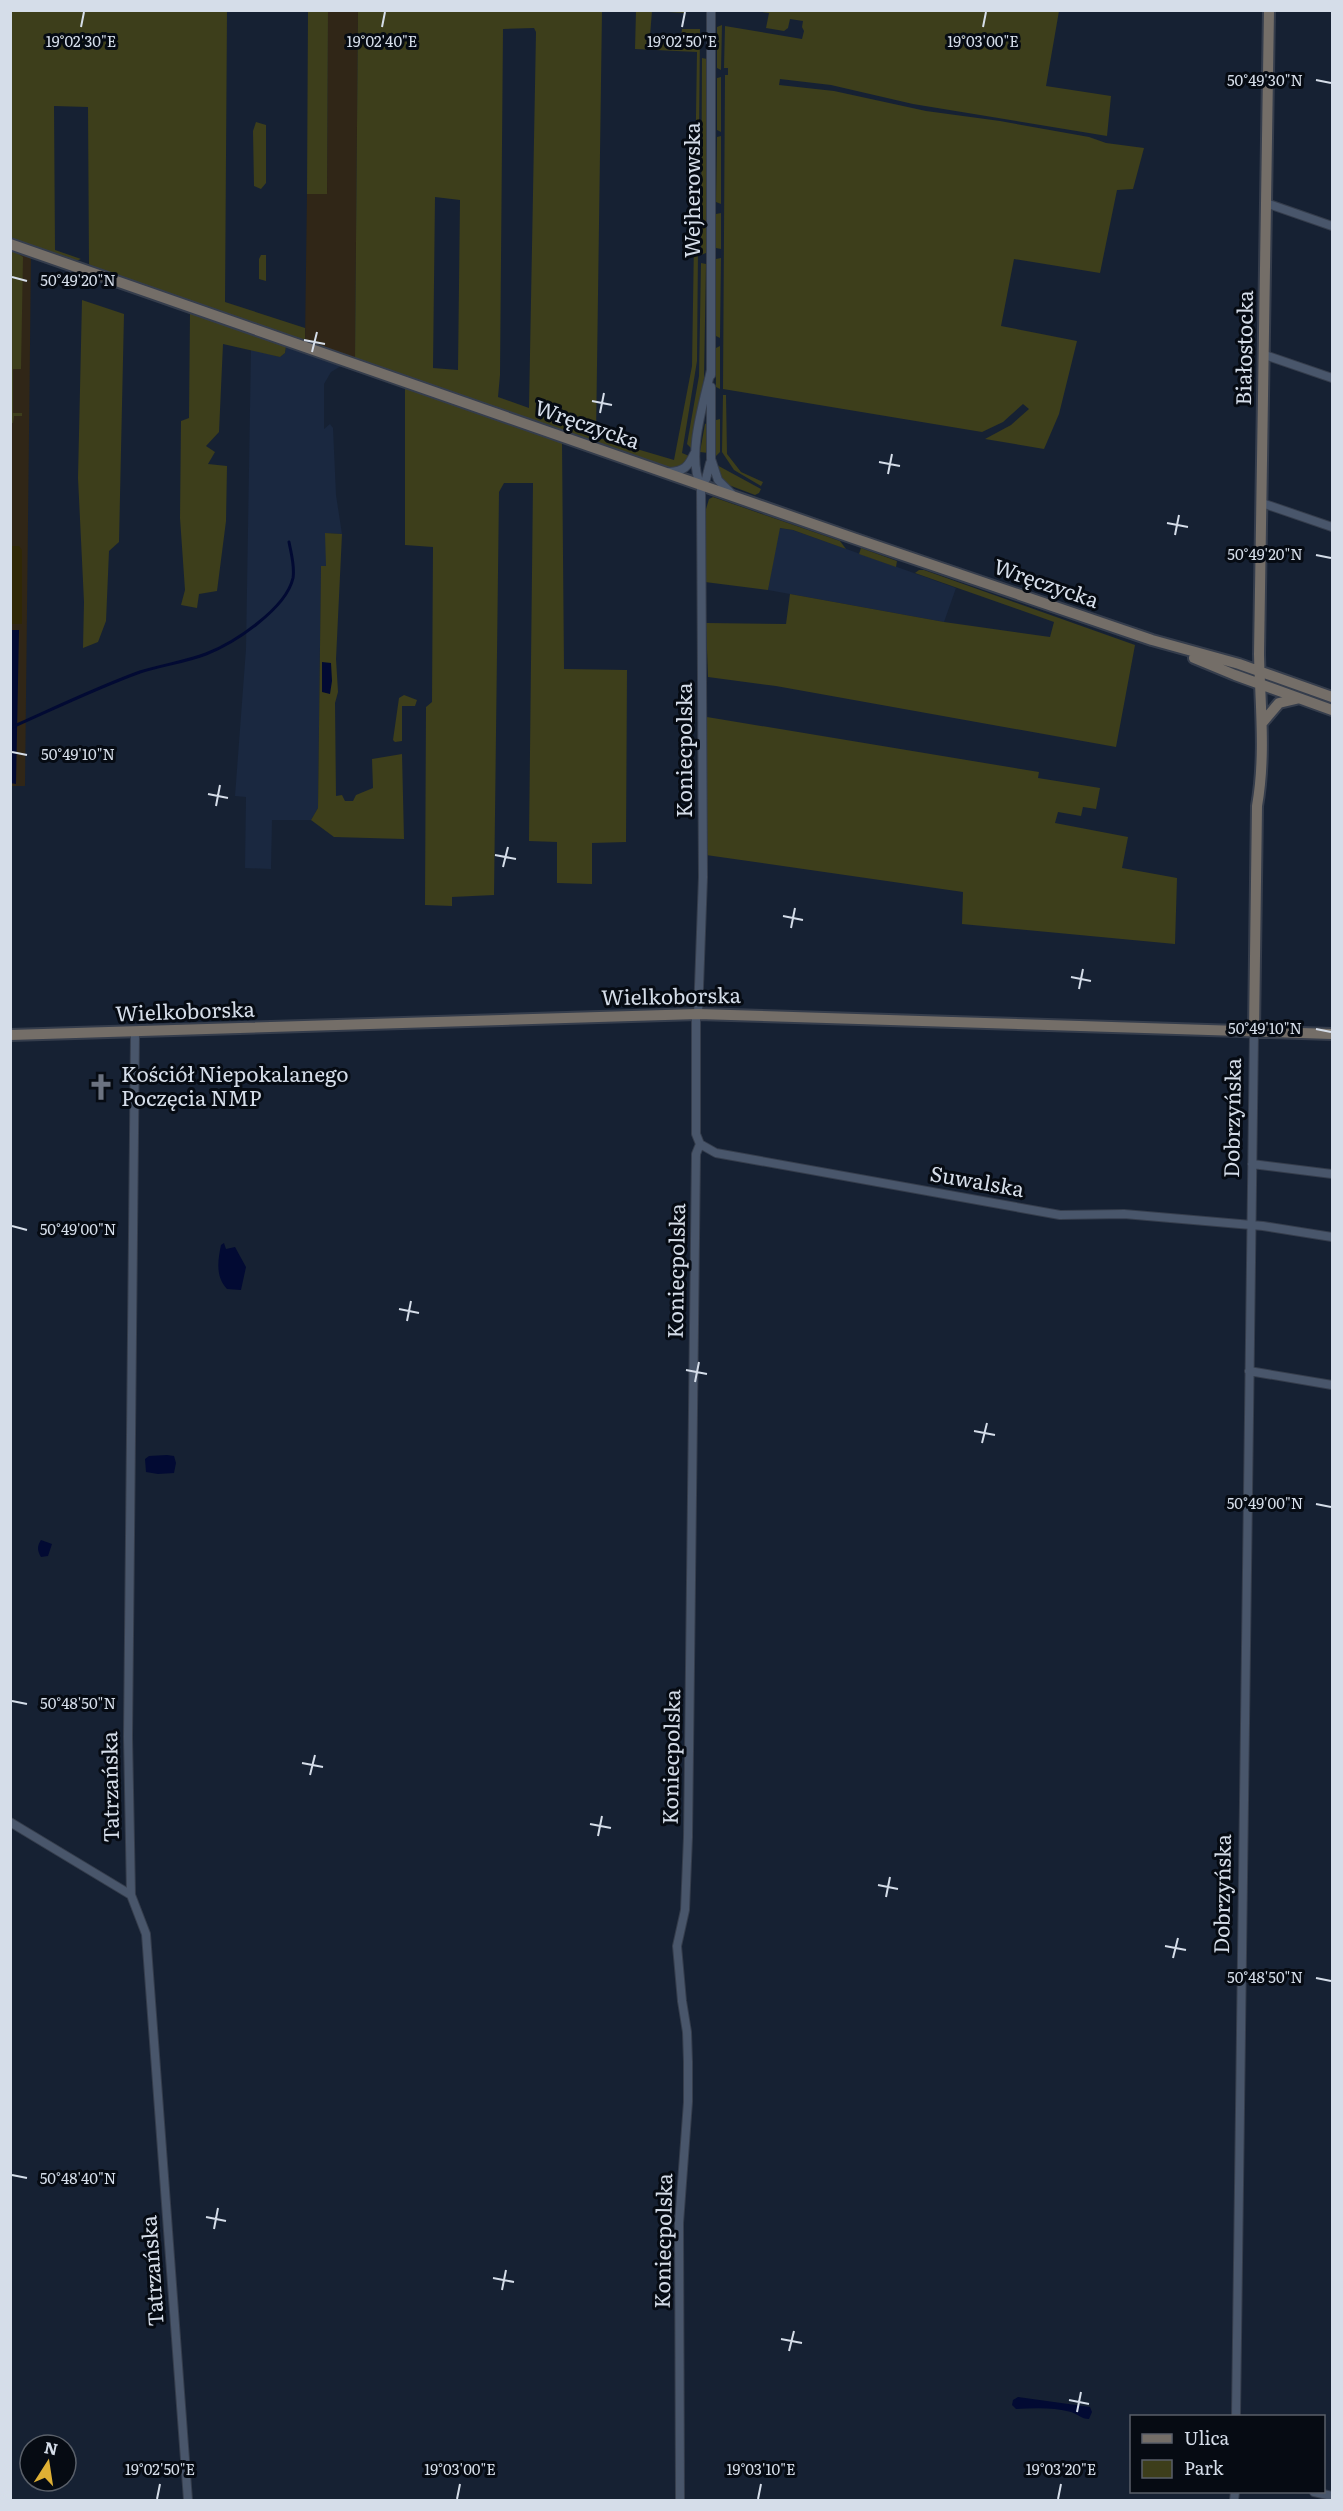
<svg xmlns="http://www.w3.org/2000/svg" width="1343" height="2511" font-family="Literata,serif">
<style>
.commercial{fill:#302617}
.built{fill:#1a2840}
.green{fill:#3d3e1b;fill-rule:evenodd}
.sand{fill:#302806}
.water{fill:#020a33}
.lines{fill:none;stroke-linecap:round;stroke-linejoin:round}
.stream{stroke:#020a33;stroke-width:3}
.street-casing{stroke:#353d4c;stroke-width:10}
.secondary-casing{stroke:#353d4c;stroke-width:14}
.street{stroke:#49566b;stroke-width:8}
.secondary{stroke:#746e68;stroke-width:10}
.ticks{fill:none;stroke:#d5dde9;stroke-width:2}
.labels{text-anchor:middle;stroke-width:6;stroke-linejoin:round;paint-order:stroke}
.street-label{font-size:21px;fill:#d5dde9;stroke:#060b13}
.poi-label{font-size:21px;fill:#d5dde9;stroke:#060b13;text-anchor:start}
.ticks-label{font-size:15px;text-anchor:middle;fill:#d5dde9;stroke:#060b13;stroke-width:6;stroke-linejoin:round;paint-order:stroke}
</style>
<rect width="100%" height="100%" fill="#162133"/>
<path class="commercial" d="M 328,11 L 358,11 L 355,359 L 305,342 L 307,194 L 327,193 Z
M 11,249 L 31,257 L 25,786 L 11,786 Z"/>
<path class="built" d="M 286,346 L 341,366 L 331,372 L 324,384 L 324,429 L 330,424 L 333,428 L 336,495 L 342,534 L 326,533 L 326,566 L 321,567 L 318,808 L 311,820 L 272,820 L 271,869 L 245,868 L 246,797 L 235,796 L 246,649 L 251,349 L 280,357 L 285,353 Z
M 779,528 L 793,530 L 956,588 L 944,622 L 768,590 Z"/>
<path class="green" d="M 11,11 L 227,11 L 225,302 L 305,328 L 305,342 L 94,268 L 89,264 L 88,107 L 54,106 L 55,250 L 81,259 L 76,261 L 11,239 Z
M 308,11 L 328,11 L 327,194 L 307,194 Z
M 358,11 L 602,11 L 596,437 L 674,460 L 692,366 L 697,52 L 635,49 L 636,11 L 685,11 L 685,13 L 652,11 L 650,36 L 671,39 L 671,37 L 681,37 L 682,29 L 700,29 L 697,361 L 682,453 L 689,456 L 685,465 L 671,469 L 355,359 ZM 534,28 L 536,32 L 529,408 L 498,397 L 500,375 L 503,29 ZM 435,197 L 460,200 L 458,370 L 433,368 Z
M 755,11 L 1059,11 L 1046,86 L 1111,96 L 1107,136 L 913,104 L 831,85 L 780,79 L 779,85 L 834,91 L 926,111 L 1000,121 L 1089,137 L 1106,143 L 1144,148 L 1133,189 L 1117,190 L 1100,273 L 1014,259 L 1001,326 L 1077,341 L 1059,414 L 1044,449 L 985,439 L 1011,425 L 1029,409 L 1023,404 L 1003,422 L 982,432 L 723,389 L 725,75 L 728,75 L 728,68 L 724,68 L 725,26 L 802,39 L 804,31 L 802,27 L 803,21 L 790,19 L 788,28 L 784,31 L 766,28 L 769,13 Z
M 722,25 L 721,70 L 717,68 L 717,27 Z
M 702,58 L 707,59 L 706,253 L 701,255 Z
M 721,77 L 721,132 L 717,130 L 717,78 Z
M 256,122 L 266,125 L 266,183 L 261,189 L 254,186 L 253,131 Z
M 721,136 L 721,204 L 716,202 L 717,137 Z
M 721,213 L 721,249 L 716,248 L 716,214 Z
M 11,249 L 23,257 L 21,369 L 13,369 L 13,413 L 22,413 L 22,416 L 14,416 L 13,423 L 11,423 Z
M 261,255 L 266,255 L 266,281 L 259,279 L 259,259 Z
M 721,258 L 720,338 L 716,336 L 716,259 Z
M 701,263 L 706,264 L 704,378 L 691,448 L 687,444 L 699,376 Z
M 82,300 L 124,314 L 119,542 L 109,551 L 106,621 L 98,642 L 83,648 L 84,602 L 78,478 Z
M 190,312 L 286,346 L 285,353 L 280,357 L 223,344 L 219,432 L 206,446 L 215,452 L 208,464 L 227,466 L 226,521 L 217,591 L 199,594 L 197,608 L 181,605 L 185,590 L 180,518 L 181,421 L 189,418 Z
M 720,346 L 720,389 L 716,387 L 716,348 Z
M 405,387 L 562,442 L 564,669 L 627,670 L 626,842 L 592,843 L 592,884 L 557,883 L 557,842 L 529,841 L 533,483 L 504,483 L 499,492 L 494,895 L 452,897 L 452,906 L 425,905 L 426,707 L 432,702 L 433,547 L 405,545 Z
M 723,395 L 726,395 L 727,454 L 741,472 L 763,482 L 761,486 L 734,470 L 722,452 Z
M 720,419 L 720,452 L 716,456 L 716,420 Z
M 707,423 L 708,424 L 708,453 L 700,452 L 705,424 Z
M 715,464 L 761,489 L 759,493 L 755,495 L 726,484 L 722,481 Z
M 713,497 L 840,541 L 846,549 L 793,530 L 780,528 L 768,590 L 705,582 L 706,509 L 709,499 Z
M 325,533 L 342,534 L 336,659 L 338,692 L 335,703 L 336,796 L 342,795 L 345,801 L 353,801 L 356,795 L 373,788 L 372,759 L 402,754 L 404,839 L 334,837 L 311,820 L 318,808 L 321,566 L 326,566 Z
M 861,548 L 897,561 L 896,567 L 859,554 Z
M 919,570 L 924,570 L 1135,645 L 1116,747 L 776,686 L 708,677 L 706,623 L 786,624 L 790,594 L 944,622 L 1050,637 L 1054,622 L 915,573 Z
M 404,695 L 417,700 L 415,706 L 402,706 L 402,741 L 395,742 L 393,740 L 399,698 Z
M 707,717 L 1039,772 L 1038,778 L 1100,788 L 1096,809 L 1083,807 L 1081,816 L 1058,812 L 1055,823 L 1128,837 L 1122,868 L 1177,878 L 1175,944 L 962,924 L 963,892 L 706,855 Z"/>
<path class="sand" d="M 11,546 L 19,546 L 22,550 L 22,624 L 11,624 Z"/>
<path class="water" d="M 11,630 L 19,630 L 16,784 L 10,783 Z
M 322,662 L 331,663 L 332,681 L 330,694 L 322,692 Z
M 224,1243 L 226,1249 L 235,1247 L 246,1267 L 241,1290 L 227,1289 C 215,1276 218,1260 221,1245 Z
M 167,1455 L 174,1456 L 176,1463 L 174,1473 L 158,1474 L 146,1472 L 145,1459 L 149,1456 Z
M 41,1540 L 52,1544 L 48,1556 L 41,1557 C 37,1550 37,1546 41,1540 Z
M 1018,2397 L 1090,2407 L 1092,2412 L 1089,2419 C 1081,2419 1078,2414 1071,2412 C 1053,2407 1034,2408 1016,2409 L 1012,2405 L 1013,2400 Z"/>
<g class="lines">
<path class="stream" d="M 10,728 C 53,709 96,688 140,672 C 162,665 185,662 206,654 C 234,643 286,609 293,578 C 295,566 291,553 289,542"/>
<defs>
<path id="street" d="M 1266,203 L 1332,226
M 1265,355 L 1332,378
M 711,375 L 711,10
M 711,387 L 711,459 L 718,480 L 732,494
M 670,472 C 684,471 688,467 694,454
M 701,486 L 706,479 L 710,463
M 1262,503 L 1332,527
M 698,1014 L 703,877 L 701,486 C 686,456 704,402 711,370
M 135,1033 L 128,1737 L 131,1895 L 146,1934 L 188,2500
M 700,1144 L 716,1153 L 1060,1215 L 1124,1214 L 1263,1226 L 1332,1237
M 1252,1164 L 1332,1174
M 1249,1371 L 1332,1385
M 10,1822 L 131,1895
M 1236,2416 L 1254,1032
M 1314,2492 L 1332,2496
M 680,2500 L 679,2223 L 688,2102 L 688,2062 L 687,2032 L 682,2001 L 677,1946 L 685,1910 L 688,1837 L 696,1154 L 700,1144 L 696,1134 L 696,1014
M 1234,2500 L 1235,2492"/>
<path id="secondary" d="M 10,244 L 853,538 L 1152,640 L 1239,664 L 1332,697
M 1194,658 L 1235,675 L 1332,710
M 1262,723 L 1279,703 L 1296,699
M 1254,1032 L 1257,806 C 1266,755 1260,704 1259,654 L 1269,10
M 10,1035 L 698,1014 L 1332,1034"/>
</defs>
<use href="#street" class="street-casing"/>
<use href="#secondary" class="secondary-casing"/>
<use href="#street" class="street"/>
<use href="#secondary" class="secondary"/>
</g>
<path class="ticks" d="M 81,27 L 84,12M 382,27 L 385,12M 682,27 L 685,12M 983,27 L 986,12M 1316,80 L 1331,83M 12,277 L 27,281M 304,340 L 325,344M 312,352 L 317,332M 592,401 L 612,405M 600,413 L 604,393M 879,462 L 900,466M 888,474 L 892,454M 1167,523 L 1188,527M 1175,535 L 1179,515M 1316,555 L 1331,558M 12,752 L 27,755M 208,794 L 228,798M 216,806 L 220,785M 495,855 L 516,859M 503,867 L 508,847M 783,916 L 803,920M 791,928 L 795,908M 1071,977 L 1091,981M 1079,989 L 1083,969M 1316,1029 L 1331,1032M 12,1226 L 27,1230M 399,1309 L 419,1313M 407,1321 L 411,1301M 686,1370 L 707,1374M 695,1382 L 699,1362M 974,1431 L 995,1435M 982,1443 L 987,1423M 1316,1504 L 1331,1507M 12,1701 L 27,1704M 302,1763 L 323,1767M 310,1775 L 315,1755M 590,1824 L 611,1828M 598,1836 L 602,1816M 878,1885 L 898,1889M 886,1897 L 890,1877M 1165,1946 L 1186,1950M 1173,1958 L 1178,1938M 1316,1978 L 1331,1981M 12,2175 L 27,2178M 206,2217 L 226,2221M 214,2229 L 218,2208M 493,2278 L 514,2282M 502,2290 L 506,2270M 781,2339 L 802,2343M 789,2351 L 794,2331M 1069,2400 L 1089,2404M 1077,2412 L 1081,2392M 157,2499 L 160,2484M 457,2499 L 460,2484M 758,2499 L 761,2484M 1058,2499 L 1061,2484"/>
<defs>
<symbol id="church-bare" viewBox="-9 -9 18 18"><path d="M-1.2-6h2.4v3.5h3.3v2.4h-3.3V6h-2.4V-.1h-3.3v-2.4h3.3Z" fill="#6b7280" stroke="#060b13" stroke-width="2.5" paint-order="stroke"/></symbol>
</defs>
<g fill-rule="evenodd">
<use href="#church-bare" x="82" y="1068" width="38" height="38"/>
</g>
<g class="labels">
<g class="street-label">
<text transform="translate(693 190) rotate(-90)" y="7">Wejherowska</text>
<text transform="translate(1245 348) rotate(-89)" y="7">Białostocka</text>
<text transform="translate(587 425) rotate(19)" y="7">Wręczycka</text>
<text transform="translate(1046 584) rotate(19)" y="7">Wręczycka</text>
<text transform="translate(685 750) rotate(-90)" y="7">Koniecpolska</text>
<text transform="translate(671 997) rotate(-1)" y="7">Wielkoborska</text>
<text transform="translate(185 1012) rotate(-2)" y="7">Wielkoborska</text>
<text transform="translate(1233 1118) rotate(-89)" y="7">Dobrzyńska</text>
<text transform="translate(977 1182) rotate(10)" y="7">Suwalska</text>
<text transform="translate(677 1271) rotate(-89)" y="7">Koniecpolska</text>
<text transform="translate(672 1757) rotate(-89)" y="7">Koniecpolska</text>
<text transform="translate(111 1787) rotate(-91)" y="7">Tatrzańska</text>
<text transform="translate(1223 1894) rotate(-89)" y="7">Dobrzyńska</text>
<text transform="translate(664 2241) rotate(-89)" y="7">Koniecpolska</text>
<text transform="translate(153 2271) rotate(-94)" y="7">Tatrzańska</text>
</g>
<g class="poi-label">
<text x="121" y="1082">Kościół Niepokalanego<tspan x="121" dy="24">Poczęcia NMP</tspan></text>
</g>
</g>
<g class="ticks-label">
<text x="81" y="47">19°02'30"E</text>
<text x="382" y="47">19°02'40"E</text>
<text x="682" y="47">19°02'50"E</text>
<text x="983" y="47">19°03'00"E</text>
<text x="1265" y="86">50°49'30"N</text>
<text x="78" y="286">50°49'20"N</text>
<text x="1265" y="560">50°49'20"N</text>
<text x="78" y="760">50°49'10"N</text>
<text x="1265" y="1034">50°49'10"N</text>
<text x="78" y="1235">50°49'00"N</text>
<text x="1265" y="1509">50°49'00"N</text>
<text x="78" y="1709">50°48'50"N</text>
<text x="1265" y="1983">50°48'50"N</text>
<text x="78" y="2184">50°48'40"N</text>
<text x="160" y="2475">19°02'50"E</text>
<text x="460" y="2475">19°03'00"E</text>
<text x="761" y="2475">19°03'10"E</text>
<text x="1061" y="2475">19°03'20"E</text>
</g>
<rect width="1343" height="2511" fill="none" stroke="#d5dde9" stroke-width="24"/>
<rect x="1130" y="2415" width="195" height="78" fill="#060b13" stroke="#595f69" stroke-width="1.5"/>
<rect x="1142" y="2434" width="30" height="9" fill="#746e68" stroke="#595f69" stroke-width="1.5"/>
<text x="1184" y="2445" font-size="18" fill="#d5dde9">Ulica</text>
<rect x="1142" y="2460" width="30" height="18" fill="#3d3e1b" stroke="#595f69" stroke-width="1.5"/>
<text x="1184" y="2475" font-size="18" fill="#d5dde9">Park</text>
<g transform="translate(48 2463) rotate(12)"><circle r="28" fill="#060b13" stroke="#595f69" stroke-width="1.5"/>
<path d="M0-4.5L10 22L0 15L-10 22Z" fill="#dfb034"/>
<text y="-9" font-size="16" font-weight="bold" text-anchor="middle" fill="#d5dde9">N</text>
</g>
</svg>
